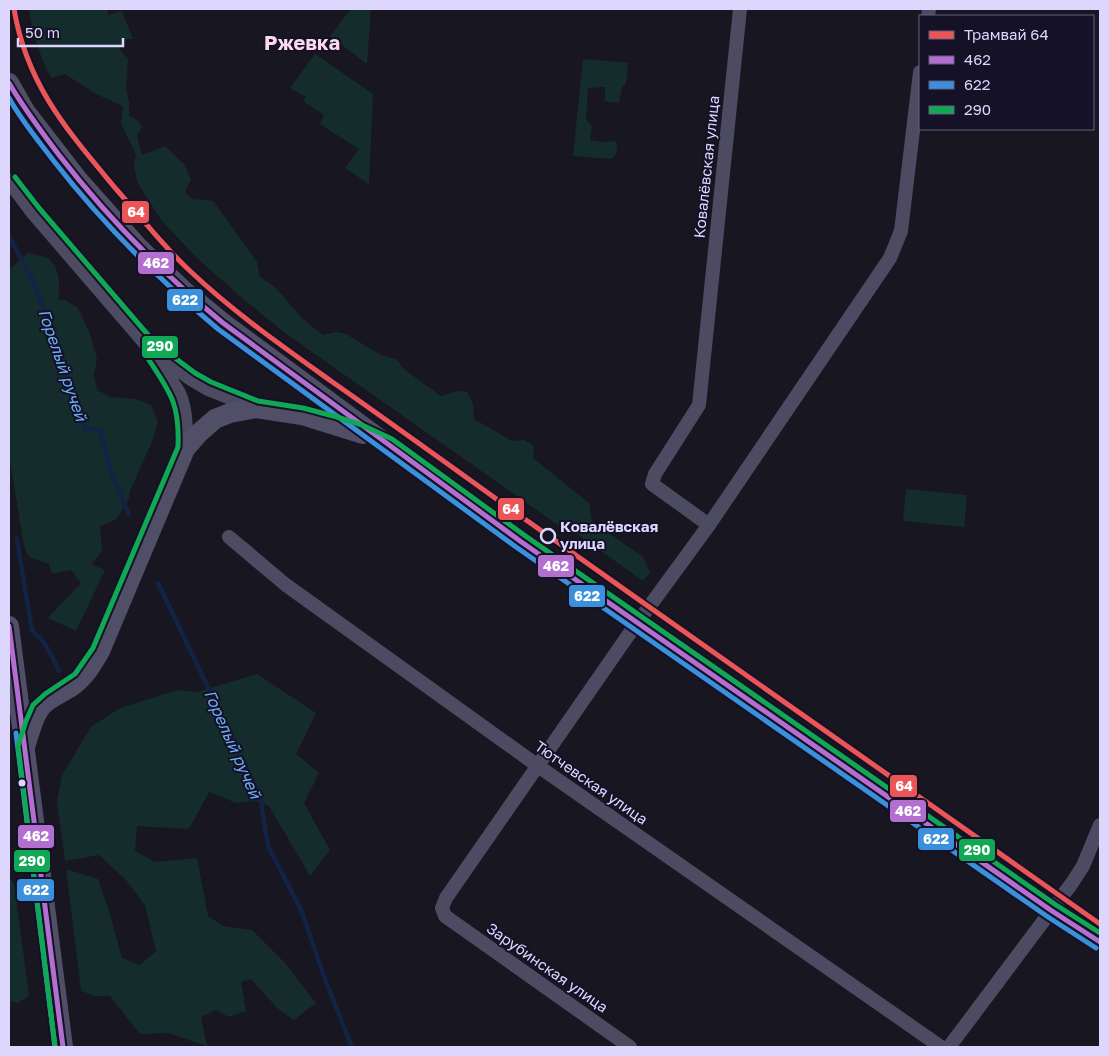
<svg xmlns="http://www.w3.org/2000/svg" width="1109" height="1056" font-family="'Golos Text',sans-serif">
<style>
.green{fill:#152c2d}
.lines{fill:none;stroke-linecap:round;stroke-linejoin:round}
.stream{stroke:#122345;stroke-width:4.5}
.minor{stroke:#4d4b61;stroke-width:14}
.secondary{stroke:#514e67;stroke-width:20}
.bus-1-casing{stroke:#151126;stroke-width:9}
.bus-2-casing{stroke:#151126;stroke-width:9}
.bus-3-casing{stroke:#151126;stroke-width:9}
.bus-1{stroke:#b36fd0;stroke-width:5}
.bus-2{stroke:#3a90db;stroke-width:5}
.bus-3{stroke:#10a855;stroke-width:5}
.tram-1-casing{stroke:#151126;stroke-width:9}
.tram-1{stroke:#eb5557;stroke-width:5}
.stop-dot{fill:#151126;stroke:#ddd7fd;stroke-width:2.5}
.bus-dot{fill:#ddd7fd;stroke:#151126;stroke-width:2}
.labels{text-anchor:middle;stroke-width:4;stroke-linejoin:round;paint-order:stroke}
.street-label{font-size:15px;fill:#ddd7fd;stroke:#151126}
.stop-label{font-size:15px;font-weight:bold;fill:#ddd7fd;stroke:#151126;text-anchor:start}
.water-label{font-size:16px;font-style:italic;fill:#6bb0f7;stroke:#151126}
.district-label{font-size:20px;font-weight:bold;fill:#fdd9ee;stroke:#151126}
.line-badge{stroke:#151126;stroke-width:2}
.badge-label{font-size:14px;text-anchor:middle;font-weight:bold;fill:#fff}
</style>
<rect width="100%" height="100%" fill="#181621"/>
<path class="green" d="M 29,9 L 107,9 L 108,15 L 122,11 L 133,39 L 126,39 L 119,48 L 128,59 L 126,87 L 129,103 L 129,116 L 137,120 L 142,127 L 137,136 L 142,155 L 165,146 L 184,164 L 191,179 L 185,192 L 192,199 L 213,201 L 257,262 L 260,277 L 275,287 L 304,320 L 323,335 L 336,332 L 346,334 L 381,355 L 396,359 L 405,370 L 441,396 L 458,391 L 467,392 L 473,404 L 474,419 L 512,441 L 524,440 L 534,446 L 533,458 L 589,503 L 592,521 L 643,557 L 650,572 L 643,581 L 563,524 L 558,525 L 285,333 L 242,298 L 197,258 L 161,220 L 137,182 L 134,164 L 136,155 L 121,123 L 123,106 L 96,94 L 65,74 L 51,78 C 40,55 32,34 29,9 Z
M 351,9 L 371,9 L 367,64 L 330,36 Z
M 315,54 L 373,94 L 369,184 L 345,168 L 359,149 L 320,124 L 324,115 L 303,101 L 306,97 L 290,88 Z
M 583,59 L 628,63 L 626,84 L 622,87 L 619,103 L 605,101 L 605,87 L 588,88 L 586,120 L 592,126 L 590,140 L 603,142 L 615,141 C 619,148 617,155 611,159 L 573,156 Z
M 28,253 C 35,255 45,255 51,261 C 60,270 60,287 58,299 L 65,300 L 78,308 L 90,334 L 97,359 L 94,375 L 97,390 L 110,397 L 136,399 L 151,405 L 158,421 L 153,439 L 130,491 L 129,498 L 117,519 L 100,526 L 102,552 L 91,564 L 105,570 L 76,631 L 48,618 L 81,583 L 71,570 L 52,574 L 49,564 L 29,557 L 24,546 L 9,455 L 9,270 Z
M 906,489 L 967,495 L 964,527 L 903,521 Z
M 257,674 L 316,713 L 296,754 L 319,773 L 304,803 L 330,850 L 310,876 L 269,806 L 256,801 L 236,803 L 209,792 L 189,829 L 137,826 L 135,851 L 155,862 L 197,858 L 208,916 L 223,926 L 252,930 L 285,963 L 316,1003 L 294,1020 L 277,1008 L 251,979 L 241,982 L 246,1011 L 229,1017 L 215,1010 L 201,1017 L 207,1046 L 168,1033 L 140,1034 L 110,996 L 95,996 L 81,991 L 66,869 L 98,879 L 109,911 L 122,958 L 140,965 L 156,951 L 145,905 L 126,880 L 99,855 L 65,861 L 57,802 L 62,775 L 91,727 L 120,708 L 178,690 L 197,692 Z
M 9,878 L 14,883 L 29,996 L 18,1003 L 9,1001 Z"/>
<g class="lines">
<path class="stream" d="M 9,236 L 33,281 L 56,342 L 73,404 L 85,428 L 100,430 L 112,475 L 129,514
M 17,539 L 32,631 C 46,641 51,655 59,671
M 158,583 L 260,796 L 268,846 L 302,912 L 323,974 L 352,1047"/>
<path class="minor" d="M 928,16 L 929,9
M 9,181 L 33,213 L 150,349 L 191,379 L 208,389 L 256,408
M 155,356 C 162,369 172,381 179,393 C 187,411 186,430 185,449
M 709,525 L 890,258 L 901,231 L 920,72
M 229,537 L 286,585 L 538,766 L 941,1047
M 630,1047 L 445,916 L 442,908 L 446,898 L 627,637 L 709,525 L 652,484 L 655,474 L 699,405 L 740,9
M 949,1047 L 1072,883 L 1083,866 L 1100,825"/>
<path class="secondary" d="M 9,83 L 25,111 L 79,181 L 138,247 L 184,291 L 223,323 L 388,445 L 520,541 L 1052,911 L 1100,942
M 9,626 L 63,1047
M 25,747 C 29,735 32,721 39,710 C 47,698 59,695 71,687 C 84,678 92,665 100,651 L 185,449 L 199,433 L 215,419 L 230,413 L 256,408 L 302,415 L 363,434"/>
<defs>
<path id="bus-1" d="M 9,83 C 24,109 41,131 59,155 C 107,217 162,273 223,323 L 520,541 L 1052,911 L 1100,942
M 9,626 L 63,1047"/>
<path id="bus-2" d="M 9,98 C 21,120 37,139 53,160 C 102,223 157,278 218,329 L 516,547 L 1048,917 L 1096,948
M 16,733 L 55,1047"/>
<path id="bus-3" d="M 15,177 L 39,208 L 155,343 L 195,373 L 211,382 L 258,401 L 303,408 L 337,417 L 362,425 L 392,439 L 524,535 L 1056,905 L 1100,933
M 55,1047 L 18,746 L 26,721 L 33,705 L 45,694 L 75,674 L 93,648 L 178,447 C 180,401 169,391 145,354"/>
</defs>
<use href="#bus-1" class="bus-1-casing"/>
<use href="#bus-2" class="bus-2-casing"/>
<use href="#bus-3" class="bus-3-casing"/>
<use href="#bus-1" class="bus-1"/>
<use href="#bus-2" class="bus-2"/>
<use href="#bus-3" class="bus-3"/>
<defs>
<path id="tram-1" d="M 14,9 C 27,86 68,131 116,189 C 140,216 162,245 189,270 C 232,311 282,346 331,381 C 388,421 445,462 502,503 C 701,644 901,784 1100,924"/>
</defs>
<use href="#tram-1" class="tram-1-casing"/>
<use href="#tram-1" class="tram-1"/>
</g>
<circle class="stop-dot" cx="548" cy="536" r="7"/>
<circle class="bus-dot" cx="22" cy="783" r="4.5"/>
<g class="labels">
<g class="street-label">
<text transform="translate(707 167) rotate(-84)" y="5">Ковалёвская улица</text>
<text transform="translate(591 783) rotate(35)" y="5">Тютчевская улица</text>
<text transform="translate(547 968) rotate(35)" y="5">Зарубинская улица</text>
</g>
<g class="stop-label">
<text x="560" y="532">Ковалёвская<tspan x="560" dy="17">улица</tspan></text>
</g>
<g class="water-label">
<text transform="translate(63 365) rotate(71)" y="6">Горелый ручей</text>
<text transform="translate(233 744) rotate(66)" y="6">Горелый ручей</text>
</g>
<g class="district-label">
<text x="302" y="50">Ржевка</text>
</g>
</g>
<g class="line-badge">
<rect x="121" y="200" width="29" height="24" rx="5" fill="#eb5557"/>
<rect x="137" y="251" width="38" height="24" rx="5" fill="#b36fd0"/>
<rect x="166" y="288" width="38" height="24" rx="5" fill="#3a90db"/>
<rect x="141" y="335" width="38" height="24" rx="5" fill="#10a855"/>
<rect x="497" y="497" width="28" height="24" rx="5" fill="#eb5557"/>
<rect x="537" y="554" width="38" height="24" rx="5" fill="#b36fd0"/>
<rect x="568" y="584" width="38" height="24" rx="5" fill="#3a90db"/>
<rect x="889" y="774" width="29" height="24" rx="5" fill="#eb5557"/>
<rect x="889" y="799" width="38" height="24" rx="5" fill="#b36fd0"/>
<rect x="17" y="824" width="38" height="25" rx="5" fill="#b36fd0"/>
<rect x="917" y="827" width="38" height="24" rx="5" fill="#3a90db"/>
<rect x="958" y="838" width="38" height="24" rx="5" fill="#10a855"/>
<rect x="13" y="849" width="38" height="24" rx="5" fill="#10a855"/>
<rect x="16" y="878" width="39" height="24" rx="5" fill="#3a90db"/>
</g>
<g class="badge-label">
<text x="136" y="217">64</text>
<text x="156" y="268">462</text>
<text x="185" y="305">622</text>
<text x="160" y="351">290</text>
<text x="511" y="514">64</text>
<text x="556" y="571">462</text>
<text x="587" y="601">622</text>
<text x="904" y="791">64</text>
<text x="908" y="816">462</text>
<text x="36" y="841">462</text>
<text x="936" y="844">622</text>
<text x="977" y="855">290</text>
<text x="32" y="866">290</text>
<text x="36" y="895">622</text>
</g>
<rect width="1109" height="1056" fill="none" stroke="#ddd7fd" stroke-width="20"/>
<rect x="919" y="15" width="175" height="115" fill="#151126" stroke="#65607c"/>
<rect x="929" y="31" width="25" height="8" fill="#eb5557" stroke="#65607c"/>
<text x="964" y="40" font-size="15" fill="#ddd7fd">Трамвай 64</text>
<rect x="929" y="56" width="25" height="8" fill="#b36fd0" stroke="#65607c"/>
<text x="964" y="65" font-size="15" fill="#ddd7fd">462</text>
<rect x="929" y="81" width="25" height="8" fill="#3a90db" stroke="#65607c"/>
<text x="964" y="90" font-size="15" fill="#ddd7fd">622</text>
<rect x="929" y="106" width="25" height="8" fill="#10a855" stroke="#65607c"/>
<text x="964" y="115" font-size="15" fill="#ddd7fd">290</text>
<path d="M18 38v8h105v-8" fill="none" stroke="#ddd7fd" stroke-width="2.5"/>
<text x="25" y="38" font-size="15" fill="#ddd7fd" stroke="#151126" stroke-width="4" paint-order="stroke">50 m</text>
</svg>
